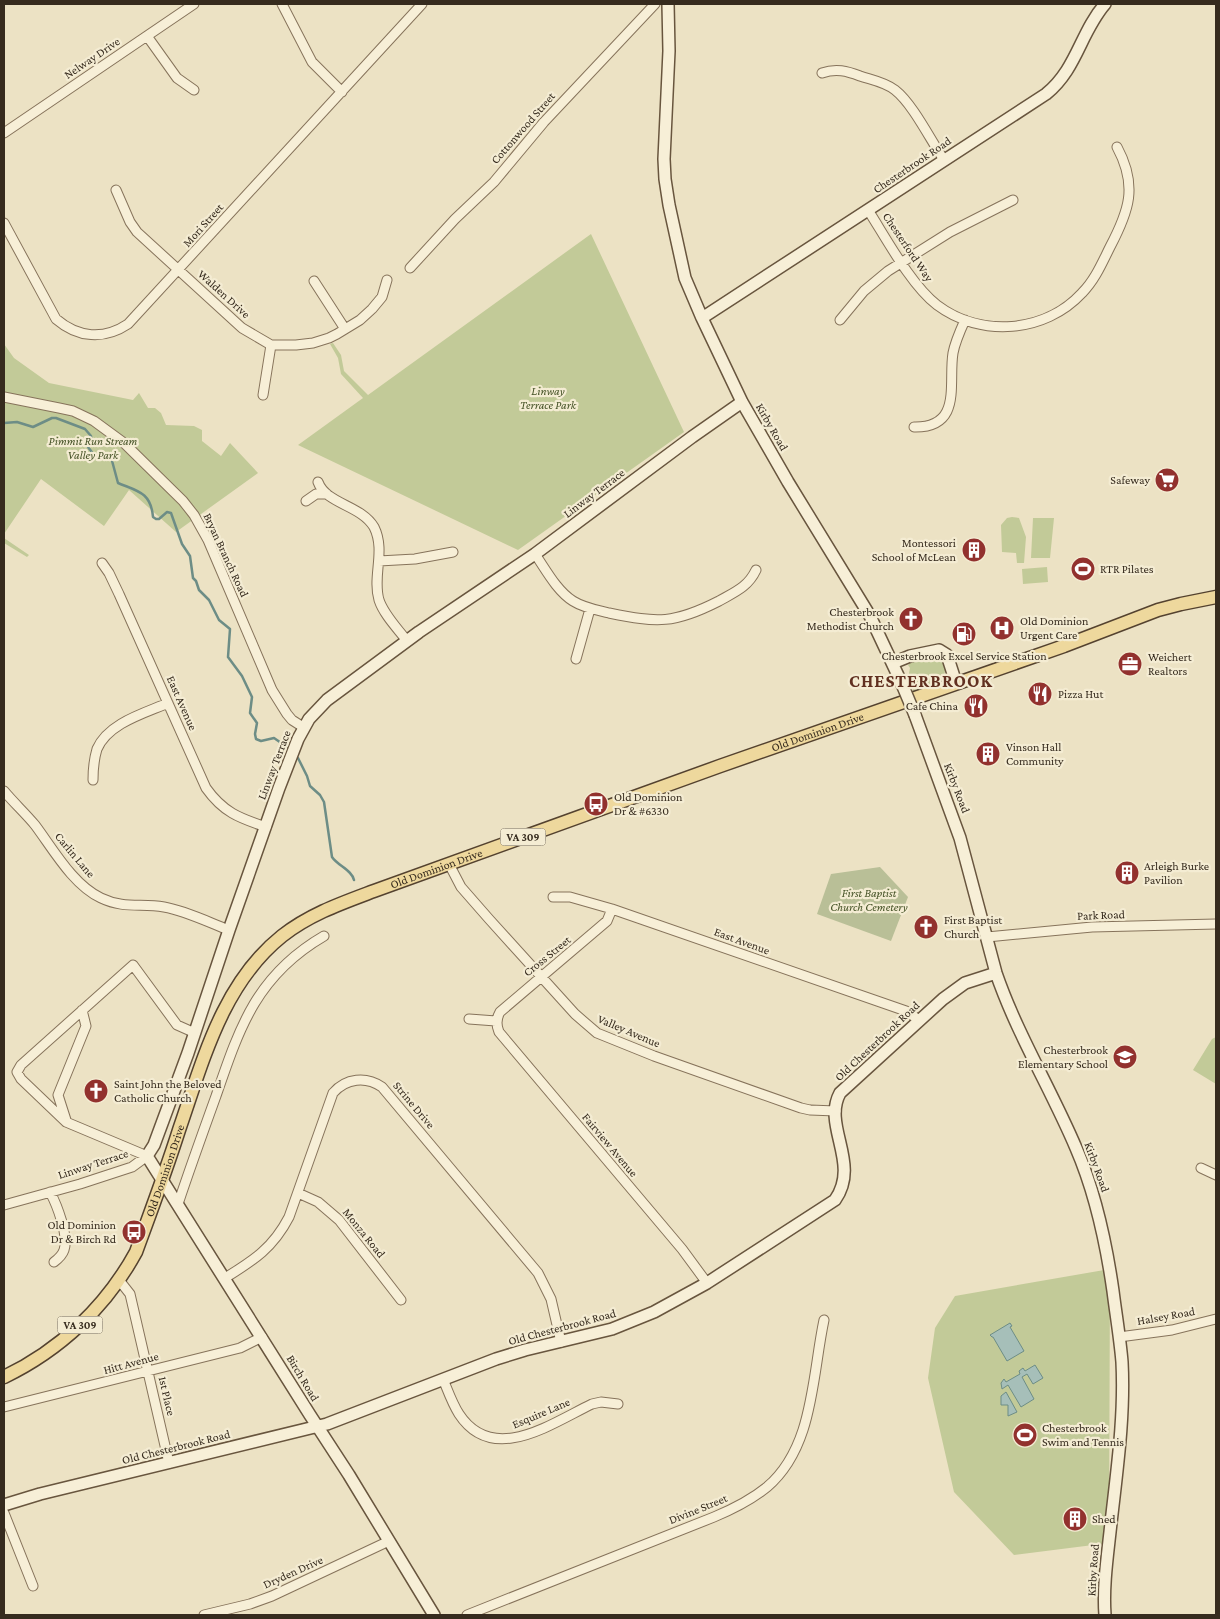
<svg xmlns="http://www.w3.org/2000/svg" width="1220" height="1619" font-family="'Crimson Pro',serif">
<style>
.green{fill:#c2ca98}
.cemetery{fill:#b9bf97}
.water{fill:#a6bfb9;stroke:#6d8d86}
.lines{fill:none;stroke-linecap:round;stroke-linejoin:round}
.stream{stroke:#6d8d86;stroke-width:2.5}
.street-casing{stroke:#86735b;stroke-width:11}
.secondary-casing{stroke:#68553e;stroke-width:14}
.primary-casing{stroke:#54422f;stroke-width:15}
.street{stroke:#f7efd7;stroke-width:9}
.secondary{stroke:#f7efd7;stroke-width:11}
.primary{stroke:#eed89d;stroke-width:12}
.secondary-bridge-casing{stroke:#68553e;stroke-width:14;stroke-linecap:butt}
.secondary-bridge{stroke:#f7efd7;stroke-width:11}
.labels{text-anchor:middle;stroke-width:4.5;stroke-linejoin:round;paint-order:stroke}
.shield{fill:#f4ecd3;stroke:#6f6554;stroke-width:1}
.shield-label{font-size:11px;font-weight:bold;fill:#362b1e}
.street-label{font-size:12px;fill:#362b1e;stroke:#f4ecd3}
.park-label{font-size:12px;font-style:italic;fill:#455226;stroke:#f4ecd3}
.poi-label{font-size:12px;fill:#362b1e;stroke:#f4ecd3;text-anchor:start}
.district-label{font-size:18px;font-weight:bold;letter-spacing:1px;fill:#613020;stroke:#f4ecd3}
</style>
<rect width="100%" height="100%" fill="#ece2c4"/>
<path class="green" d="M 591,234 L 684,432 L 518,550 L 298,445 L 363,398 L 341,374 L 338,358 L 330,344 L 333,343 L 341,355 L 344,371 L 368,395 Z
M 4,344 L 14,358 L 49,383 L 133,400 L 139,393 L 148,408 L 155,408 L 161,413 L 166,425 L 194,426 L 202,430 L 202,441 L 221,456 L 230,443 L 258,473 L 176,532 L 129,490 L 104,526 L 41,479 L 4,534 Z
M 1012,517 L 1019,518 L 1026,537 L 1024,563 L 1017,563 L 1016,553 L 1002,552 L 1001,525 L 1007,518 Z
M 1033,518 L 1054,518 L 1050,558 L 1031,558 Z
M 4,538 L 29,555 L 27,557 L 4,543 Z
M 1047,567 L 1048,582 L 1023,584 L 1022,569 Z
M 933,655 L 941,656 C 954,682 933,685 914,693 L 908,678 L 910,668 L 908,665 L 914,660 Z
M 1216,1037 L 1216,1084 L 1193,1070 L 1212,1039 Z
M 1110,1269 L 1109,1543 L 1014,1555 L 954,1492 L 928,1378 L 935,1328 L 955,1296 Z"/>
<path class="cemetery" d="M 880,867 L 908,897 L 891,941 L 817,914 L 831,874 Z"/>
<path class="water" d="M 1010,1323 L 1012,1326 L 1010,1327 L 1024,1351 L 1007,1361 L 993,1337 L 992,1337 L 990,1335 Z
M 1035,1365 L 1043,1378 L 1033,1384 L 1027,1374 L 1022,1377 L 1034,1399 L 1021,1407 L 1008,1385 L 1002,1389 L 1001,1383 L 1004,1379 L 1006,1382 L 1020,1374 L 1019,1371 L 1023,1368 L 1025,1371 Z
M 1006,1392 L 1017,1412 L 1008,1416 L 1008,1405 L 1001,1405 L 1001,1396 Z"/>
<g class="lines">
<path class="stream" d="M 4,423 L 17,422 L 33,427 L 52,418 L 56,418 L 85,429 L 91,436 L 91,442 L 88,447 L 97,459 L 108,456 L 111,457 L 118,483 C 137,491 151,492 153,517 L 156,519 L 159,519 L 167,512 L 171,513 L 182,544 L 190,556 L 193,578 L 196,581 L 199,590 L 209,600 L 219,620 L 230,629 L 228,657 L 242,676 L 252,697 L 250,713 L 257,723 L 255,734 L 256,739 L 261,741 L 274,738 L 287,747
M 298,758 L 307,776 L 310,786 L 320,795 L 324,802 L 332,857 C 338,866 352,870 354,880"/>
<defs>
<path id="street" d="M 282,4 L 312,62 L 342,92
M 147,36 L 177,78 L 194,90
M 822,73 C 836,68 847,71 860,76 C 872,80 885,82 895,90 C 913,104 931,141 944,160
M 4,133 L 194,4
M 116,190 L 130,222 L 137,232 L 242,328 L 271,345 L 296,345 L 313,343 L 329,338 L 337,334 L 360,320 L 372,309 L 382,297 L 387,280
M 868,210 C 886,238 911,285 937,305 C 981,338 1045,333 1082,293 C 1095,280 1102,263 1110,247 C 1129,211 1138,186 1117,147
M 4,223 L 56,319 C 78,338 104,340 128,324 L 422,4
M 410,268 L 455,219 L 494,182 L 544,122 L 655,4
M 314,281 L 345,329
M 840,320 L 864,291 L 888,271 L 950,232 L 1013,200
M 263,395 L 271,345
M 4,397 L 59,408 L 73,411 L 94,421 L 124,443 L 183,501 L 194,515 L 208,540 L 272,690 L 287,714 L 292,720 L 303,727
M 914,427 C 963,428 948,383 953,353 C 955,342 960,331 965,320
M 318,482 C 326,504 361,505 374,527 C 386,551 372,576 379,600 C 384,615 398,629 407,641
M 306,501 L 316,494 L 327,494
M 535,554 C 546,570 557,591 573,601 C 584,608 597,610 609,613 C 658,623 674,624 719,601 C 735,592 748,587 756,570
M 379,561 L 415,559 L 453,552
M 102,563 L 109,573 L 119,594 L 206,788 C 223,812 239,818 266,827
M 576,659 L 590,609
M 93,780 C 93,770 94,759 97,749 C 108,723 145,713 168,703
M 4,791 C 14,803 25,813 35,825 C 53,849 73,885 101,898 C 124,909 141,903 164,907 C 186,911 208,922 229,930
M 449,864 L 461,887 L 489,919 L 575,1014 L 597,1033 L 654,1056 L 801,1108 L 810,1110 L 836,1111
M 553,897 L 570,897 L 612,909 L 906,1011 L 919,1020
M 612,909 L 607,921 L 500,1012 C 496,1019 496,1025 499,1032 L 682,1249 L 707,1283
M 987,937 L 1092,927 L 1216,924
M 469,1019 L 496,1021
M 66,1120 L 58,1095 L 86,1026 L 82,1010
M 1201,1168 L 1216,1175
M 50,1192 C 57,1205 69,1236 64,1250 C 62,1256 58,1259 54,1262
M 298,1193 L 318,1202 L 339,1220 L 401,1300
M 178,1204 C 190,1168 203,1132 216,1096 C 240,1026 257,975 324,936
M 4,1205 L 80,1184 L 132,1167 L 147,1156 L 66,1122 L 21,1079 L 17,1072 L 21,1065 L 133,965 L 177,1025 L 195,1033
M 225,1278 C 254,1260 273,1248 289,1217 L 333,1093 C 346,1078 366,1076 382,1087 L 538,1273 L 551,1299 L 561,1342
M 119,1280 L 130,1294 L 169,1463
M 1119,1337 L 1172,1330 L 1216,1319
M 443,1379 C 448,1391 452,1403 459,1414 C 493,1466 552,1423 592,1404 L 601,1402 L 618,1404
M 4,1407 L 240,1348 L 262,1337
M 4,1513 L 33,1586
M 204,1615 L 250,1604 L 272,1596 L 389,1541
M 467,1615 L 714,1517 C 733,1509 751,1500 767,1487 C 814,1447 812,1376 824,1320"/>
<path id="secondary" d="M 668,4 L 669,51 L 664,159 L 665,179 L 669,205 L 685,278 L 702,318 L 742,402 L 788,482 L 870,616 L 902,684
M 702,318 L 1046,94 C 1077,69 1080,33 1105,4
M 893,663 L 910,656 L 939,650 L 947,655 L 956,683
M 915,715 L 960,838 L 996,973 C 1017,1034 1051,1089 1076,1148 C 1096,1194 1106,1242 1113,1291 C 1116,1315 1120,1338 1122,1362 C 1125,1419 1116,1476 1110,1532 C 1107,1559 1103,1588 1105,1615
M 4,1505 L 40,1494 L 327,1424 L 496,1359 L 525,1350 L 612,1329 L 654,1312 L 707,1283 L 835,1200 C 861,1163 822,1126 840,1093 L 943,999 L 965,983 L 996,973
M 434,1615 L 349,1475 L 310,1415 L 147,1156 L 154,1145 L 188,1053 L 229,930 L 279,788 L 298,739 L 309,719 L 327,700 L 419,632 L 535,554 L 692,437 L 742,402"/>
<g id="primary">
<path id="s1" d="M 4,1377 C 60,1350 106,1307 136,1252 C 151,1211 166,1171 179,1130 C 203,1061 222,984 282,936 C 310,914 342,903 374,891 L 720,766 L 1064,646 L 1158,610 L 1181,604 L 1216,597"/>
</g>
</defs>
<use href="#street" class="street-casing"/>
<use href="#secondary" class="secondary-casing"/>
<use href="#primary" class="primary-casing"/>
<use href="#street" class="street"/>
<use href="#secondary" class="secondary"/>
<use href="#primary" class="primary"/>
<defs>
<path id="secondary-bridge" d="M 902,684 L 915,715"/>
</defs>
<use href="#secondary-bridge" class="secondary-bridge-casing"/>
<use href="#secondary-bridge" class="secondary-bridge"/>
</g>
<defs>
<symbol id="supermarket-disc" viewBox="-11 -11 22 22"><circle r="9.5" fill="#92312e" stroke="#f4ecd3"/><path d="M-6-5.5h2.5l.6 2H6L4.5 2H-2.5L-4.4-4H-6ZM-1.5 3.2a1.3 1.3 0 1 0 .1 0ZM3 3.2a1.3 1.3 0 1 0 .1 0Z" fill="#fff"/></symbol>
<symbol id="building-disc" viewBox="-11 -11 22 22"><circle r="9.5" fill="#92312e" stroke="#f4ecd3"/><path d="M-4-6H4V6H1V3H-1V6H-4ZM-2.5-4.3h1.7v1.8h-1.7ZM.8-4.3h1.7v1.8H.8ZM-2.5-1h1.7V.8h-1.7ZM.8-1h1.7V.8H.8Z" fill="#fff"/></symbol>
<symbol id="stadium-disc" viewBox="-11 -11 22 22"><circle r="9.5" fill="#92312e" stroke="#f4ecd3"/><path d="M0-5a6.5 5 0 1 0 0 10a6.5 5 0 1 0 0-10ZM-3.5-1.8h7v3.6h-7Z" fill="#fff"/></symbol>
<symbol id="church-disc" viewBox="-11 -11 22 22"><circle r="9.5" fill="#92312e" stroke="#f4ecd3"/><path d="M-1.2-6h2.4v3.5h3.3v2.4h-3.3V6h-2.4V-.1h-3.3v-2.4h3.3Z" fill="#fff"/></symbol>
<symbol id="hospital-disc" viewBox="-11 -11 22 22"><circle r="9.5" fill="#92312e" stroke="#f4ecd3"/><path d="M-5-5h3v3.5h4V-5h3V5h-3V1.5h-4V5h-3Z" fill="#fff"/></symbol>
<symbol id="fuel-disc" viewBox="-11 -11 22 22"><circle r="9.5" fill="#92312e" stroke="#f4ecd3"/><path d="M-5.5-6h7V0h2V4h1.3V-2.5L3-4.5l.8-.8L6-3V5H2.5V1h-1V6h-7ZM-4.2-4.7v3.2H.2V-4.7Z" fill="#fff"/></symbol>
<symbol id="office-disc" viewBox="-11 -11 22 22"><circle r="9.5" fill="#92312e" stroke="#f4ecd3"/><path d="M-6-3h4V-5.5h4V-3h4V5H-6ZM-1-4.5V-3h2v-1.5ZM-6 0V1H6V0Z" fill="#fff"/></symbol>
<symbol id="restaurant-disc" viewBox="-11 -11 22 22"><circle r="9.5" fill="#92312e" stroke="#f4ecd3"/><path d="M-5-6h1v4h1v-4h1v4h1v-4h1v5L-1.5 .5V6h-2V.5L-5-1ZM5-6V6H3V1.5H1.5Q1.5-4 5-6Z" fill="#fff"/></symbol>
<symbol id="bus-disc" viewBox="-11 -11 22 22"><circle r="9.5" fill="#92312e" stroke="#f4ecd3"/><path d="M-5-6H5V4H4V6H2V4H-2V6H-4V4H-5ZM-3.5-4V0h7V-4ZM-3.5 1.2v1.5H-2V1.2ZM2 1.2v1.5H3.5V1.2Z" fill="#fff"/></symbol>
<symbol id="school-disc" viewBox="-11 -11 22 22"><circle r="9.5" fill="#92312e" stroke="#f4ecd3"/><path d="M0-5L7-2L0 1L-7-2ZM-4 1L0 2.5L4 1V4Q0 6-4 4Z" fill="#fff"/></symbol>
</defs>
<g fill-rule="evenodd">
<use href="#supermarket-disc" x="1153" y="466" width="28" height="28"/>
<use href="#building-disc" x="960" y="536" width="28" height="28"/>
<use href="#stadium-disc" x="1069" y="555" width="28" height="28"/>
<use href="#church-disc" x="897" y="605" width="28" height="28"/>
<use href="#hospital-disc" x="988" y="614" width="28" height="28"/>
<use href="#fuel-disc" x="950" y="620" width="28" height="28"/>
<use href="#office-disc" x="1116" y="650" width="28" height="28"/>
<use href="#restaurant-disc" x="1026" y="680" width="28" height="28"/>
<use href="#restaurant-disc" x="962" y="692" width="28" height="28"/>
<use href="#building-disc" x="974" y="740" width="28" height="28"/>
<use href="#bus-disc" x="582" y="790" width="28" height="28"/>
<use href="#building-disc" x="1113" y="859" width="28" height="28"/>
<use href="#church-disc" x="912" y="913" width="28" height="28"/>
<use href="#school-disc" x="1111" y="1043" width="28" height="28"/>
<use href="#church-disc" x="82" y="1077" width="28" height="28"/>
<use href="#bus-disc" x="120" y="1218" width="28" height="28"/>
<use href="#stadium-disc" x="1011" y="1421" width="28" height="28"/>
<use href="#building-disc" x="1061" y="1505" width="28" height="28"/>
</g>
<g class="labels">
<g class="shield">
<rect x="500.5" y="828.5" width="45" height="17" rx="4"/>
<rect x="57.5" y="1316.5" width="45" height="17" rx="4"/>
</g>
<g class="shield-label">
<text x="523" y="841">VA 309</text>
<text x="80" y="1329">VA 309</text>
</g>
<g class="street-label">
<text transform="translate(92 58) rotate(-34)" y="4">Nelway Drive</text>
<text transform="translate(523 128) rotate(-49)" y="4">Cottonwood Street</text>
<text transform="translate(912 165) rotate(-34)" y="4">Chesterbrook Road</text>
<text transform="translate(203 225) rotate(-48)" y="4">Mori Street</text>
<text transform="translate(908 247) rotate(56)" y="4">Chesterford Way</text>
<text transform="translate(224 294) rotate(42)" y="4">Walden Drive</text>
<text transform="translate(772 427) rotate(60)" y="4">Kirby Road</text>
<text transform="translate(594 493) rotate(-37)" y="4">Linway Terrace</text>
<text transform="translate(226 555) rotate(65)" y="4">Bryan Branch Road</text>
<text transform="translate(182 703) rotate(66)" y="4">East Avenue</text>
<text dy="4" stroke="none"><textPath href="#s1" startOffset="1111">Old Dominion Drive</textPath></text>
<text transform="translate(274 765) rotate(-69)" y="4">Linway Terrace</text>
<text transform="translate(957 788) rotate(69)" y="4">Kirby Road</text>
<text transform="translate(75 855) rotate(50)" y="4">Carlin Lane</text>
<text dy="4" stroke="none"><textPath href="#s1" startOffset="706">Old Dominion Drive</textPath></text>
<text transform="translate(1101 915) rotate(-2)" y="4">Park Road</text>
<text transform="translate(742 941) rotate(20)" y="4">East Avenue</text>
<text transform="translate(547 956) rotate(-39)" y="4">Cross Street</text>
<text transform="translate(629 1031) rotate(23)" y="4">Valley Avenue</text>
<text transform="translate(877 1041) rotate(-43)" y="4">Old Chesterbrook Road</text>
<text transform="translate(414 1105) rotate(50)" y="4">Strine Drive</text>
<text transform="translate(610 1145) rotate(50)" y="4">Fairview Avenue</text>
<text transform="translate(93 1164) rotate(-18)" y="4">Linway Terrace</text>
<text transform="translate(1097 1167) rotate(70)" y="4">Kirby Road</text>
<text dy="4" stroke="none"><textPath href="#s1" startOffset="271">Old Dominion Drive</textPath></text>
<text transform="translate(364 1233) rotate(51)" y="4">Monza Road</text>
<text transform="translate(1166 1316) rotate(-10)" y="4">Halsey Road</text>
<text transform="translate(562 1327) rotate(-15)" y="4">Old Chesterbrook Road</text>
<text transform="translate(131 1363) rotate(-15)" y="4">Hitt Avenue</text>
<text transform="translate(303 1378) rotate(59)" y="4">Birch Road</text>
<text transform="translate(167 1396) rotate(77)" y="4">1st Place</text>
<text transform="translate(541 1413) rotate(-23)" y="4">Esquire Lane</text>
<text transform="translate(176 1447) rotate(-14)" y="4">Old Chesterbrook Road</text>
<text transform="translate(698 1509) rotate(-22)" y="4">Divine Street</text>
<text transform="translate(1093 1570) rotate(-86)" y="4">Kirby Road</text>
<text transform="translate(293 1572) rotate(-24)" y="4">Dryden Drive</text>
</g>
<g class="park-label">
<text x="548" y="395">Linway<tspan x="548" dy="14">Terrace Park</tspan></text>
<text x="93" y="445">Pimmit Run Stream<tspan x="93" dy="14">Valley Park</tspan></text>
<text x="869" y="897">First Baptist<tspan x="869" dy="14">Church Cemetery</tspan></text>
</g>
<g class="poi-label">
<text x="1150" y="484" text-anchor="end">Safeway</text>
<text x="956" y="547" text-anchor="end">Montessori<tspan x="956" dy="14">School of McLean</tspan></text>
<text x="1100" y="573">RTR Pilates</text>
<text x="894" y="616" text-anchor="end">Chesterbrook<tspan x="894" dy="14">Methodist Church</tspan></text>
<text x="1020" y="625">Old Dominion<tspan x="1020" dy="14">Urgent Care</tspan></text>
<text x="964" y="660" text-anchor="middle">Chesterbrook Excel Service Station</text>
<text x="1148" y="661">Weichert<tspan x="1148" dy="14">Realtors</tspan></text>
<text x="1058" y="698">Pizza Hut</text>
<text x="958" y="710" text-anchor="end">Cafe China</text>
<text x="1006" y="751">Vinson Hall<tspan x="1006" dy="14">Community</tspan></text>
<text x="614" y="801">Old Dominion<tspan x="614" dy="14">Dr &amp; #6330</tspan></text>
<text x="1144" y="870">Arleigh Burke<tspan x="1144" dy="14">Pavilion</tspan></text>
<text x="944" y="924">First Baptist<tspan x="944" dy="14">Church</tspan></text>
<text x="1108" y="1054" text-anchor="end">Chesterbrook<tspan x="1108" dy="14">Elementary School</tspan></text>
<text x="114" y="1088">Saint John the Beloved<tspan x="114" dy="14">Catholic Church</tspan></text>
<text x="116" y="1229" text-anchor="end">Old Dominion<tspan x="116" dy="14">Dr &amp; Birch Rd</tspan></text>
<text x="1042" y="1432">Chesterbrook<tspan x="1042" dy="14">Swim and Tennis</tspan></text>
<text x="1092" y="1523">Shed</text>
</g>
<g class="district-label">
<text x="921" y="687">CHESTERBROOK</text>
</g>
</g>
<rect width="1220" height="1619" fill="none" stroke="#362b1e" stroke-width="10"/>
</svg>
